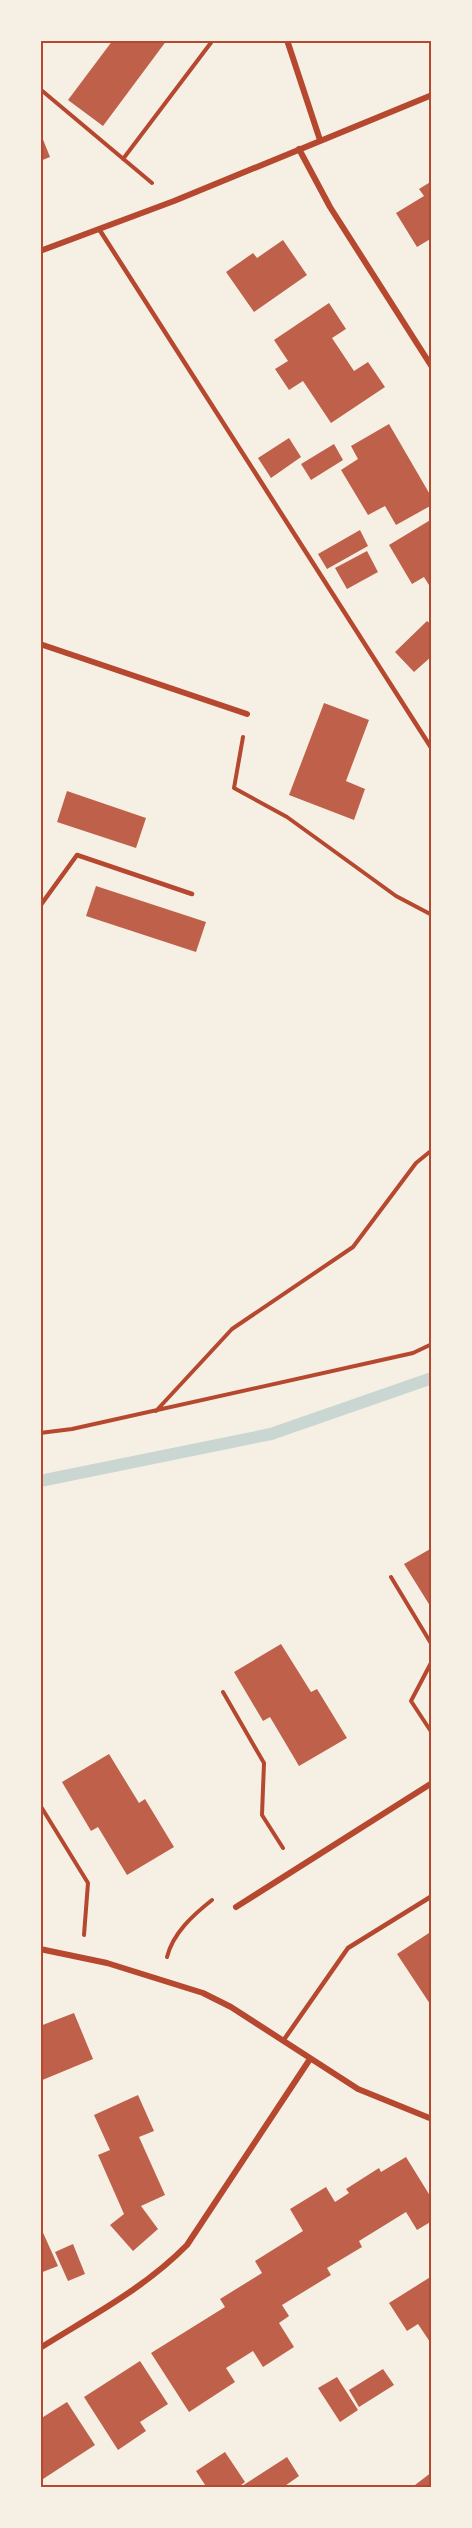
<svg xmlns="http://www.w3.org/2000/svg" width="472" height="2528" font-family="Overpass,sans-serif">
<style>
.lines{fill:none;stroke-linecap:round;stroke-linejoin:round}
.stream{stroke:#c9d6d2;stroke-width:12}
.building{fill:#bf614a}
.path{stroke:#b5482f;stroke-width:4}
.service{stroke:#b5482f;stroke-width:4.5}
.minor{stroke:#b5482f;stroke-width:6}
.neatline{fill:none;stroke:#b5482f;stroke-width:2}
</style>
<rect width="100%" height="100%" fill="#f6efe4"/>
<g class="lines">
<path class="stream" d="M 40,1481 L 271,1434 L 432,1378"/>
</g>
<path class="building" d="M 113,40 L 167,40 L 103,126 L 68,100 Z
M 40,132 L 50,157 L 40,161 Z
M 432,181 L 432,238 L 417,247 L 396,213 L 424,196 L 419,189 Z
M 283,240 L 307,275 L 254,312 L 226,272 L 253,253 L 257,258 Z
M 329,303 L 346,329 L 332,338 L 354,371 L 368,362 L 385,387 L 331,423 L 303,381 L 289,390 L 275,369 L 288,361 L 274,340 Z
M 389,424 L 432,498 L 432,505 L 396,525 L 385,506 L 368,515 L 341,470 L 358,459 L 351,446 Z
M 289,438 L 301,457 L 271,478 L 258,458 Z
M 334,444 L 343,460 L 311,480 L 301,464 Z
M 432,519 L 432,590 L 424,577 L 412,584 L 389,545 Z
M 360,530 L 368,546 L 327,569 L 318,554 Z
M 367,551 L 378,572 L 347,589 L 335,568 Z
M 427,621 L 432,625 L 432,656 L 414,672 L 395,652 Z
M 324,703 L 369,720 L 346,781 L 365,789 L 354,820 L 289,795 Z
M 67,791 L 146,818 L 136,848 L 57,822 Z
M 96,886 L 206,922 L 196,952 L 86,916 Z
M 432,1548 L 432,1609 L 404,1564 Z
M 281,1644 L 311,1692 L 317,1689 L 347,1738 L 299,1766 L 270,1717 L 263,1721 L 234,1672 Z
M 109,1754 L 139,1803 L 145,1799 L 174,1847 L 127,1875 L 98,1827 L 91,1831 L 62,1782 Z
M 432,1931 L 432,2007 L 397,1954 Z
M 74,2013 L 93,2059 L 40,2081 L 40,2026 Z
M 138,2095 L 154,2131 L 139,2137 L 165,2195 L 141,2206 L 158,2229 L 133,2251 L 110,2225 L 124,2214 L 98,2155 L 110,2150 L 94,2115 Z
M 406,2157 L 432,2199 L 432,2221 L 417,2230 L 406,2212 L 359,2241 L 362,2247 L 327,2268 L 331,2275 L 282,2305 L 289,2316 L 279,2323 L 294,2347 L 263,2367 L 253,2351 L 226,2368 L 235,2382 L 189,2412 L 151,2353 L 225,2307 L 220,2299 L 262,2273 L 255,2261 L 303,2231 L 290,2209 L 326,2187 L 335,2202 L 349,2193 L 346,2189 L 379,2168 L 381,2172 Z
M 40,2226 L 58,2266 L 40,2273 Z
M 73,2244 L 85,2274 L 68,2281 L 55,2252 Z
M 432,2276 L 432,2345 L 418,2324 L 407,2331 L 389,2303 Z
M 140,2361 L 168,2404 L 140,2422 L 146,2431 L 118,2450 L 84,2397 Z
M 383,2369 L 394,2385 L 359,2407 L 349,2390 Z
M 337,2377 L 358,2410 L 340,2422 L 318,2388 Z
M 67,2402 L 95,2445 L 40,2481 L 40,2419 Z
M 225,2452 L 245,2482 L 237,2488 L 207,2488 L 196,2471 Z
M 287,2457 L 299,2476 L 282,2488 L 244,2488 L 242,2486 Z
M 432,2472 L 432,2488 L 417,2488 L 415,2485 Z"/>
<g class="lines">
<path class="path" d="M 40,89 L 152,183
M 123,159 L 213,40
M 243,737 L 234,788 L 287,817 L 396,896 L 432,915
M 156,1411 L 232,1329 L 353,1247 L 416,1163 L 432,1150
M 40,1433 L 72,1429 L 413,1353 L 432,1344
M 391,1577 L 432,1645
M 432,1661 L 411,1701 L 432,1733
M 223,1692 L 264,1763 L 262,1815 L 283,1848
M 40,1805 L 88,1883 L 84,1935
M 167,1957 C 173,1933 193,1915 212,1900"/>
<path class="service" d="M 99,229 L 432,749
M 40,906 L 77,855 L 192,894
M 283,2041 L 348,1948 L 432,1896"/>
<path class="minor" d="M 287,40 L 320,140
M 299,149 L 330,207 L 432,367
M 40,251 L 174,201 L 432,95
M 40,644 L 247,714
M 236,1907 L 432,1783
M 40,1949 L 107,1963 L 203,1993 L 231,2007 L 358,2089 L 432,2119
M 40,2348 C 91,2316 145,2288 187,2245 L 310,2059"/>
</g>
<rect width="472" height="2528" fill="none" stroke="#f6efe4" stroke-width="84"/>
<rect x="42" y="42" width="388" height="2444" class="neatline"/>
</svg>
